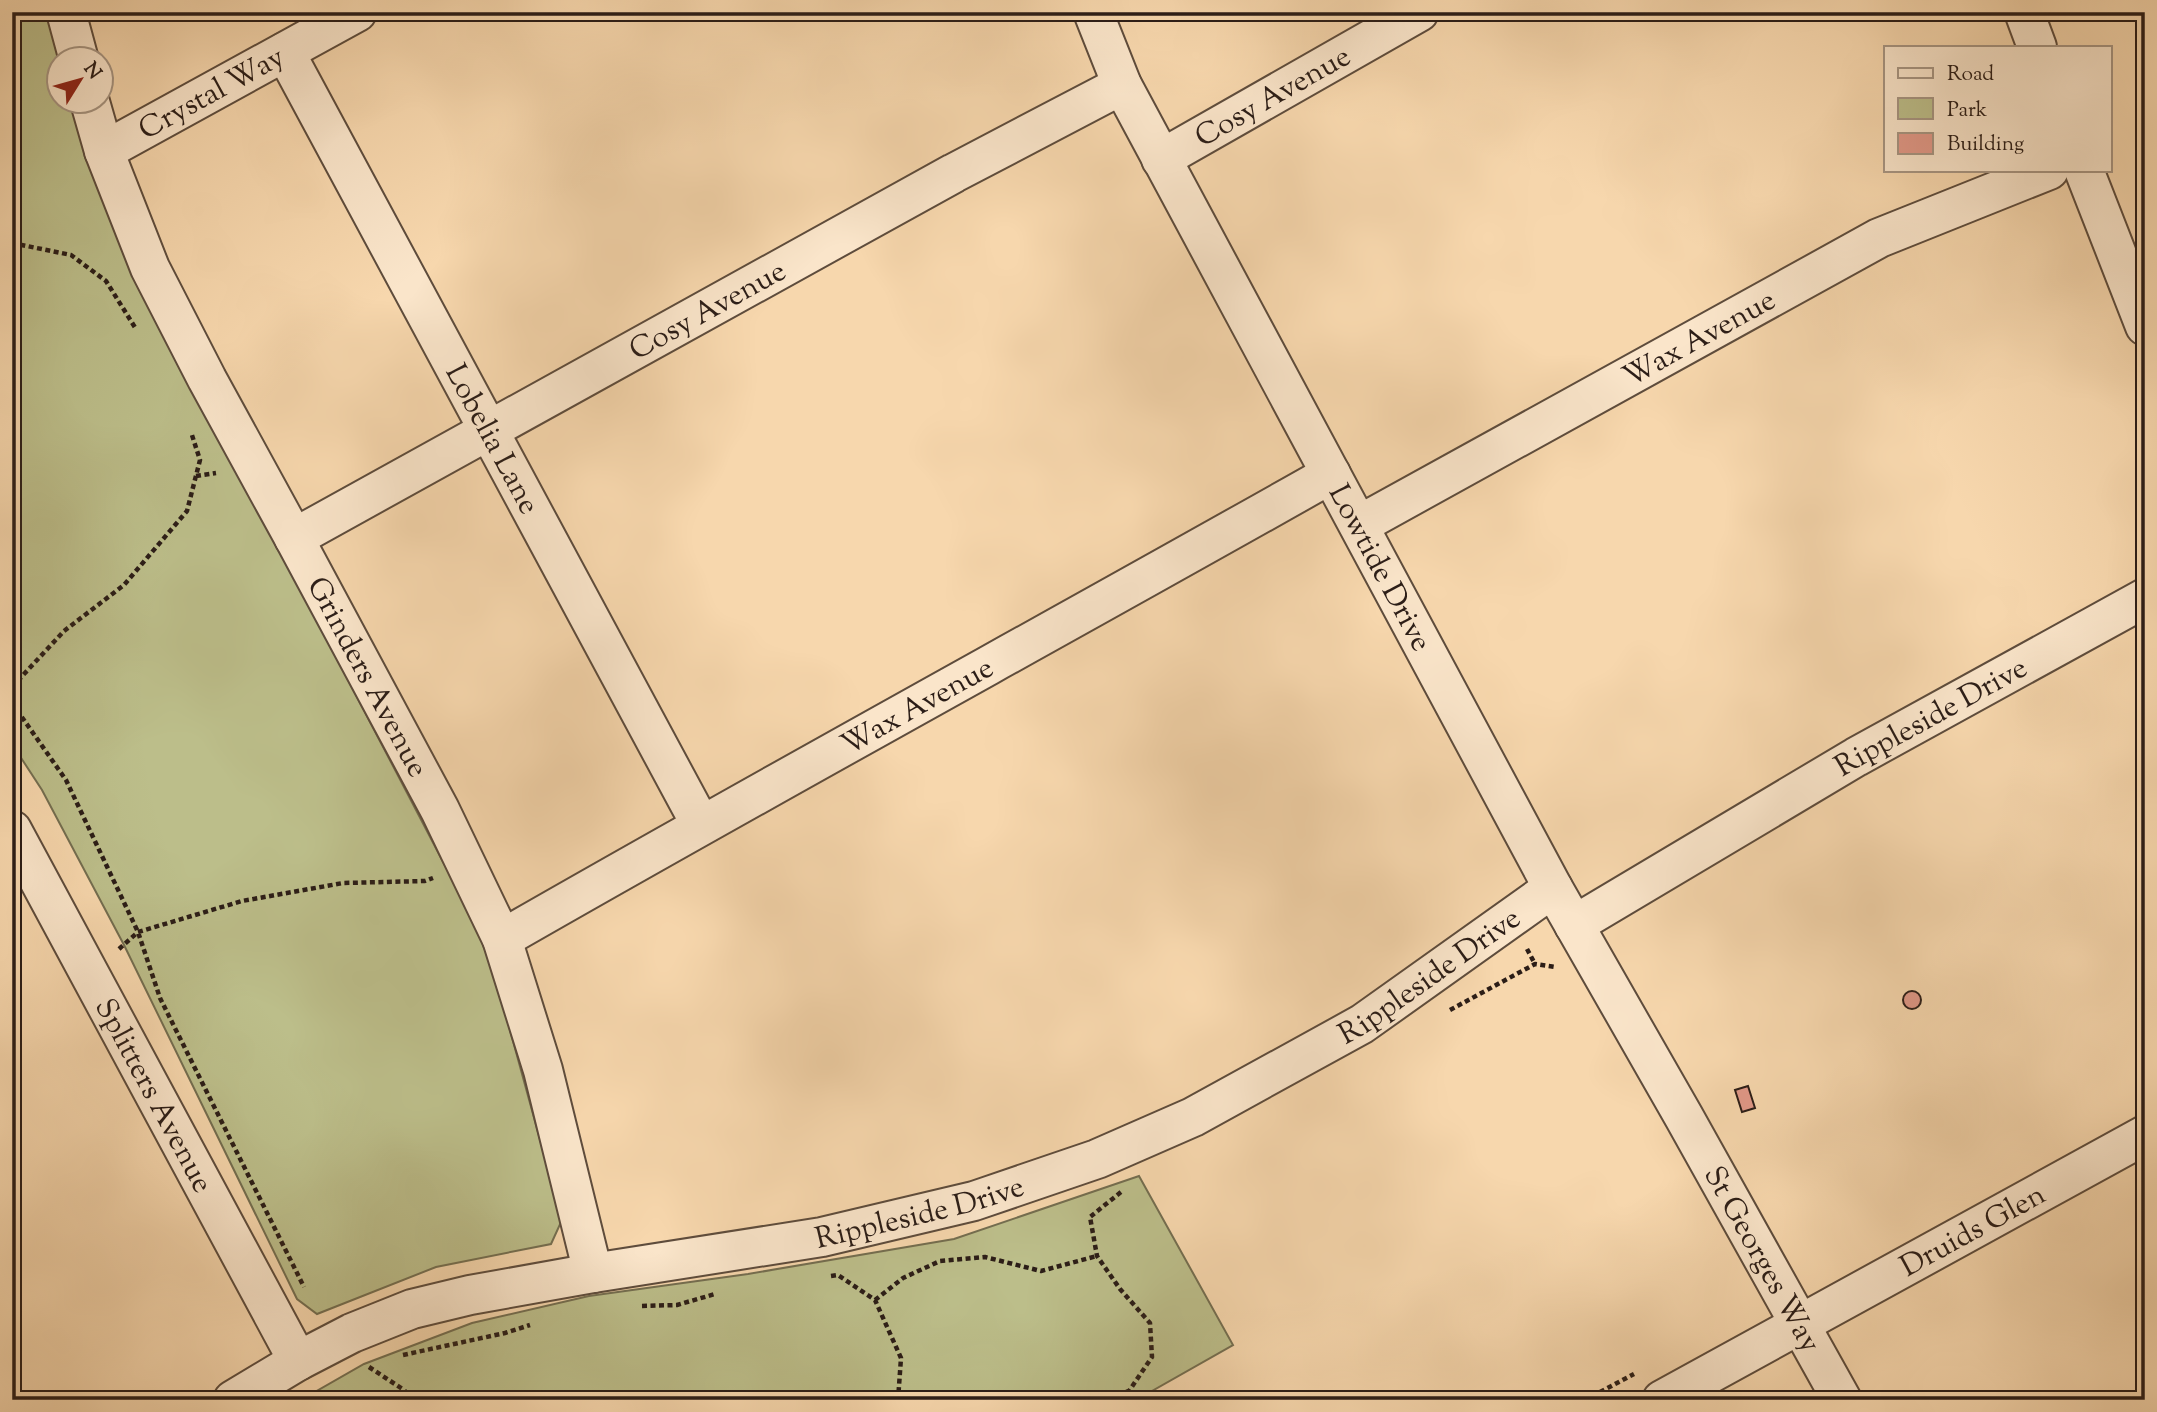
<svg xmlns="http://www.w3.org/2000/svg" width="2157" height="1412" font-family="'Sorts Mill Goudy',serif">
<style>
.green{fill:#bcbe8a;stroke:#746e50;stroke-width:2}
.building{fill:#e29989;stroke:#2b1d17;stroke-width:2}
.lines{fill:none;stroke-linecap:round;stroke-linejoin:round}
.minor-casing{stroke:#5e4c3c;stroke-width:42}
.path{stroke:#2b1d17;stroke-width:4.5;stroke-dasharray:5 3.5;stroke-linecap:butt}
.minor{stroke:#fae5ca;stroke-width:38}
.labels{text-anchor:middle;stroke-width:5;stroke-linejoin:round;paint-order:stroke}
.street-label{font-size:30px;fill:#2b1d17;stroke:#fae5ca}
</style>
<rect width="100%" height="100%" fill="#f7d7ad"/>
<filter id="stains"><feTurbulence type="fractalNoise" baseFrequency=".00286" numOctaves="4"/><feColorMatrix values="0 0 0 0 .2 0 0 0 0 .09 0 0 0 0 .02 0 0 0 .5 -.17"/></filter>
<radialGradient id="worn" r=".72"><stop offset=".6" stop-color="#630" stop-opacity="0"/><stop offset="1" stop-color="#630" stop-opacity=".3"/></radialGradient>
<path class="green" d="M 12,12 L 49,12 L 60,60 L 60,102 L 73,102 L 239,471 L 487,946 L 562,1220 L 551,1244 L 436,1267 L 317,1314 L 297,1299 L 124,945 L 42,790 L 12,744 Z
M 1139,1176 L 1233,1345 L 1136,1400 L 301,1400 L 364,1364 L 472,1323 L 589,1296 L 748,1274 L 954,1239 Z"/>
<path class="building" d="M1903 1000a9 9 0 1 1 18 0a9 9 0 1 1-18 0Z
M 1748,1086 L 1755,1108 L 1742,1112 L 1735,1090 Z"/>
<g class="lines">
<defs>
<g id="minor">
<path d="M 66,12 L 79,60"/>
<path id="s1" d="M 1093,12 L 1122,85 L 1553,888 L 1684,1117 L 1842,1400"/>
<path d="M 2024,12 L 2037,47"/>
<path id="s2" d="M 285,52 L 701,825"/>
<path id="s3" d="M 90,102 L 104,151 L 150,268 L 207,379 L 294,538 L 440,810 L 502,939 L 543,1070 L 593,1273"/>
<path id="s4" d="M 104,151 L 357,12"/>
<path id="s5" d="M 1161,159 L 1419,12"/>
<path d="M 2084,170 L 2145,326"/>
<path id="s6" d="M 1359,525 L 1879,238 L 2049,170"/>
<path id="s7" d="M 294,538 L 954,173 L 1122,85"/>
<path id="s8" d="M 12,830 L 298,1361"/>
<path id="s9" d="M 1574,925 L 1856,757 L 2145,598"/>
<path id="s10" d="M 502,939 C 777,781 1055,630 1331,474"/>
<path id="s11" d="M 233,1400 L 298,1361 L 352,1333 L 412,1309 L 470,1295 L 593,1273 L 822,1237 L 974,1201 L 1097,1159 L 1193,1117 L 1362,1024 L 1553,888"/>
<path id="s12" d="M 1662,1400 L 2145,1135"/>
</g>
</defs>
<use href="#minor" class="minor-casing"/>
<path class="path" d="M 12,243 L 71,255 L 106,281 L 136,329
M 196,476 L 216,473
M 12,687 L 64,631 L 124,585 L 187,511 L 200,460 L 191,432
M 12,703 L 66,780 L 138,932 L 160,998 L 304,1287
M 119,949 L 138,932 L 242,901 L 343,883 L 425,881 L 433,878
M 1527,949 L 1535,964
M 1450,1010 L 1535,964 L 1555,967
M 831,1276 L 838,1275 L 875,1300 L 901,1358 L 898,1400
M 875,1300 L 903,1278 L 940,1261 L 985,1257 L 1041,1271 L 1097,1256
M 642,1306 L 677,1305 L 715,1294
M 403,1355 L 505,1333 L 530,1325
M 369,1367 L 404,1390 L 413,1400
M 1102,1400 L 1129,1391 L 1152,1357 L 1150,1323 L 1120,1289 L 1097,1256 L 1090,1217 L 1121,1192
M 1585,1400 L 1634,1374"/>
<use href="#minor" class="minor"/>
</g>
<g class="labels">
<g class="street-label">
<text dy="10" stroke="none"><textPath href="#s4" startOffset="122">Crystal Way</textPath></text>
<text dy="10" stroke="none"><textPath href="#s5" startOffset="128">Cosy Avenue</textPath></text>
<text dy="10" stroke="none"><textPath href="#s7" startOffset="472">Cosy Avenue</textPath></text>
<text dy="10" stroke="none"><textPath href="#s6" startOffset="388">Wax Avenue</textPath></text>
<text dy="10" stroke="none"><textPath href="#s2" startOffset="439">Lobelia Lane</textPath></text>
<text dy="10" stroke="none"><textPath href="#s1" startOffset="626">Lowtide Drive</textPath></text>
<text dy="10" stroke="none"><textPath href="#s3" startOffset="640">Grinders Avenue</textPath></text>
<text dy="10" stroke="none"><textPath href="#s10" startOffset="476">Wax Avenue</textPath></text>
<text dy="10" stroke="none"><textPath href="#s9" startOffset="413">Rippleside Drive</textPath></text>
<text dy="10" stroke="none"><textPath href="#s11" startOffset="1284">Rippleside Drive</textPath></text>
<text dy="10" stroke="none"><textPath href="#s8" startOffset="301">Splitters Avenue</textPath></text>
<text dy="10" stroke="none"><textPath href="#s11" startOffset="718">Rippleside Drive</textPath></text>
<text dy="10" stroke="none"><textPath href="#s12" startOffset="354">Druids Glen</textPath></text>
<text dy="10" stroke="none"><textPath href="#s1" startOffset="1416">St Georges Way</textPath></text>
</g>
</g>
<rect width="2157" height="1412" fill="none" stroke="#f7d7ad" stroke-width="42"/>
<rect x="14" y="14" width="2129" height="1384" fill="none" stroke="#2b1d17" stroke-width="3.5"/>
<rect x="21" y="21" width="2115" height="1370" fill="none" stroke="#2b1d17" stroke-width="2"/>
<rect x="1884" y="46" width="228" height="126" fill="#fae5ca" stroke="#a79582" stroke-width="2"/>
<rect x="1898" y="68" width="35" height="10" fill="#fae5ca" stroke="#a79582" stroke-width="2"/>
<text x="1947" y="80" font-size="21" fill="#2b1d17">Road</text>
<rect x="1898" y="98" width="35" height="21" fill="#bcbe8a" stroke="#a79582" stroke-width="2"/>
<text x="1947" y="116" font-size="21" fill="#2b1d17">Park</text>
<rect x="1898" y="133" width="35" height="21" fill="#e29989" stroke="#a79582" stroke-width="2"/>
<text x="1947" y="150" font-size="21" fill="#2b1d17">Building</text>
<g transform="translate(80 80) rotate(53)"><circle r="33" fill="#fae5ca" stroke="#a79582" stroke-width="2"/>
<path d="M0-5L12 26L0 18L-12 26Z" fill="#8f2418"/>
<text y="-10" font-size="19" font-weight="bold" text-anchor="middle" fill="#2b1d17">N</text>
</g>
<rect width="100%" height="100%" filter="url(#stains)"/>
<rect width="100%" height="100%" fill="url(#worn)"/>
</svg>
